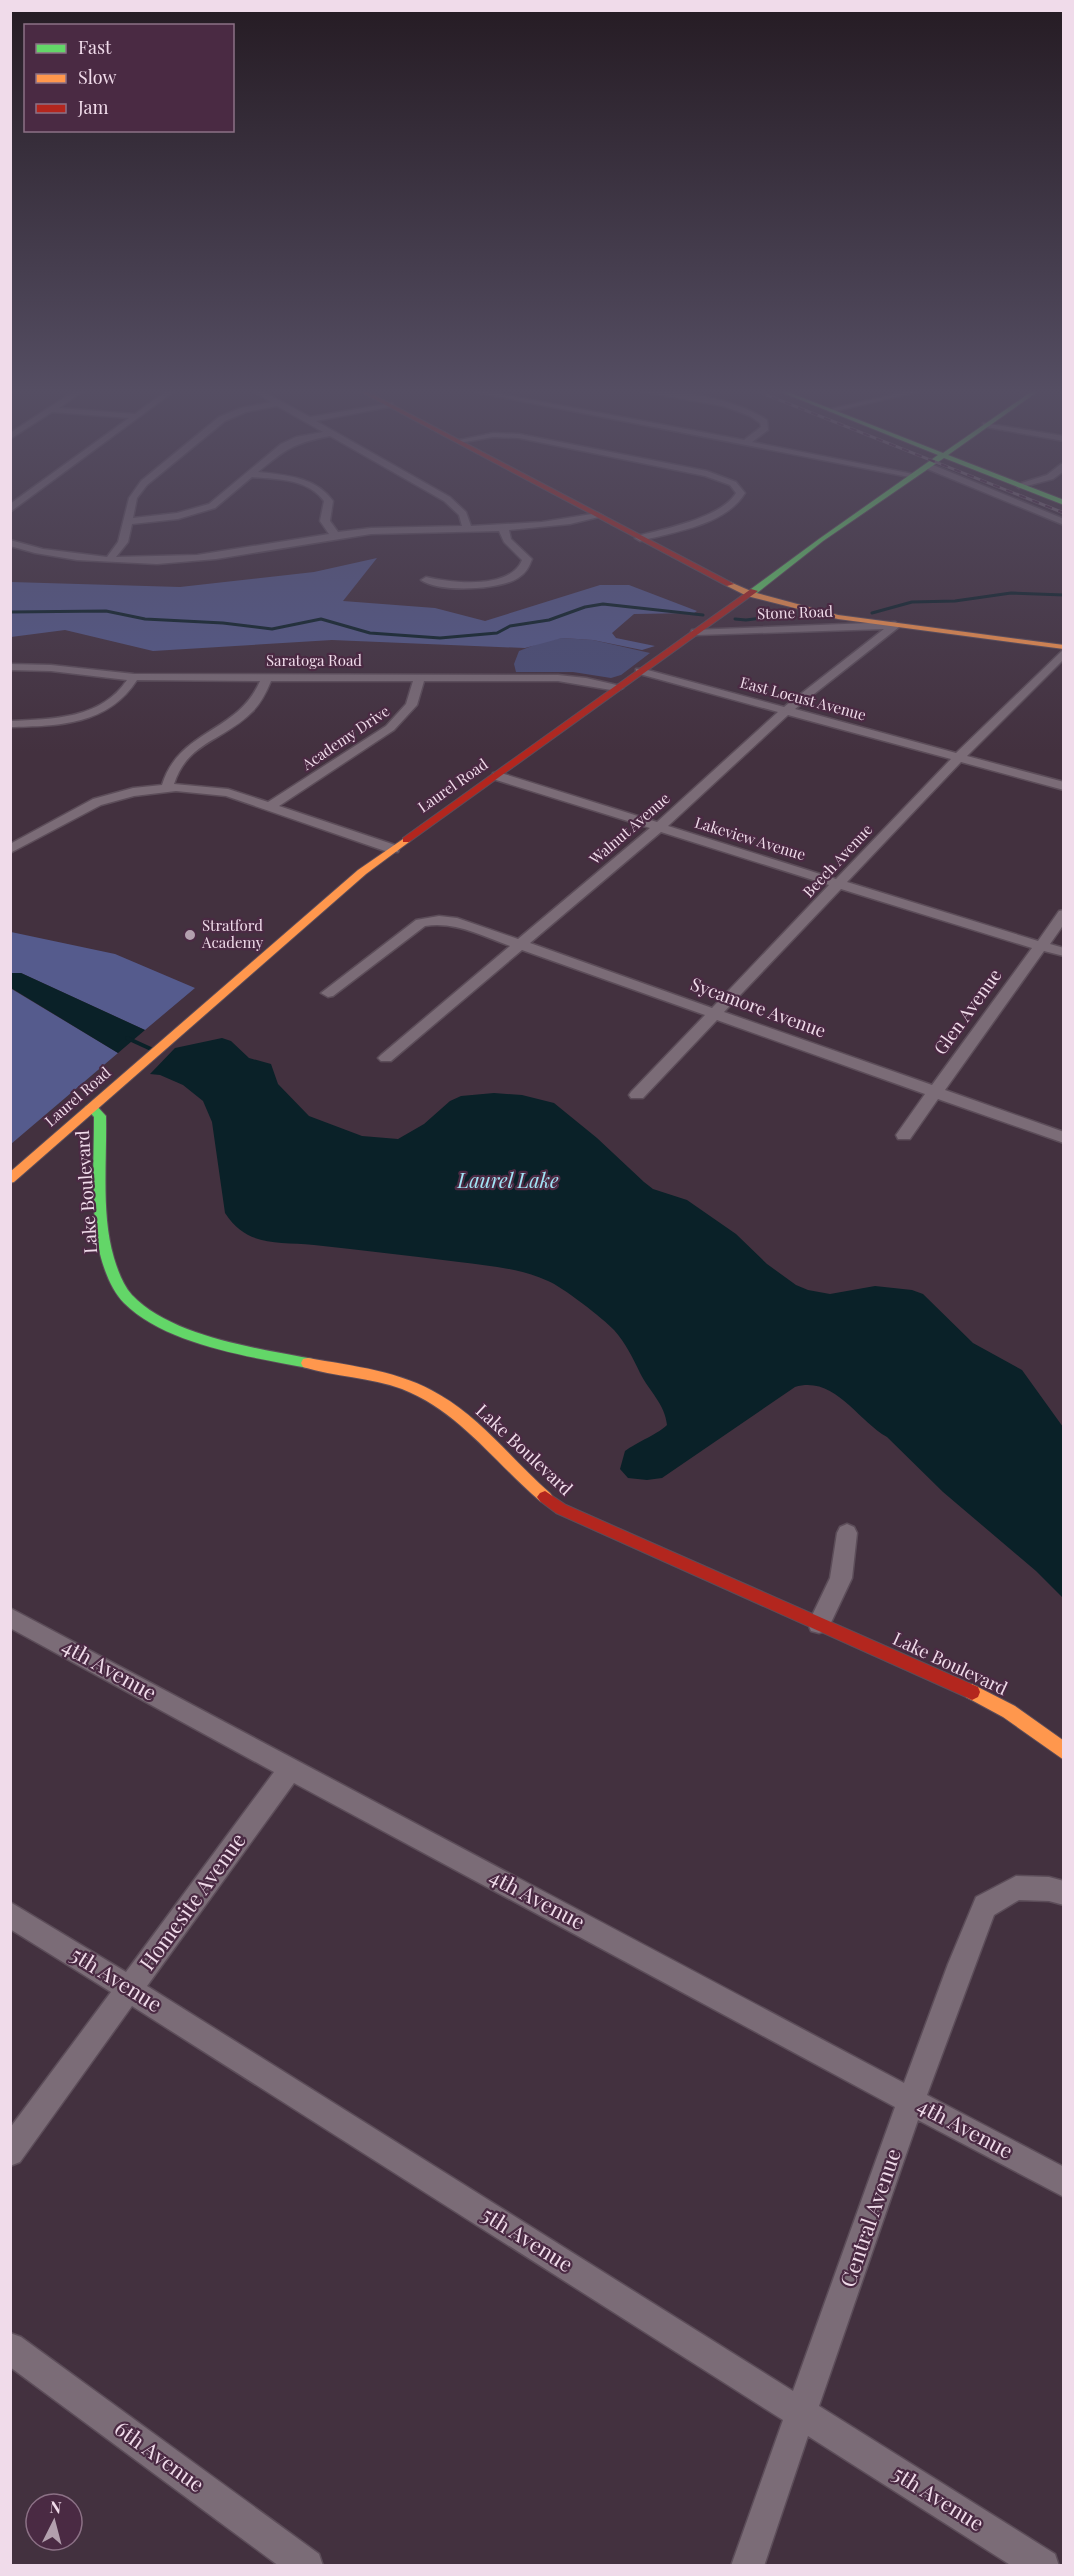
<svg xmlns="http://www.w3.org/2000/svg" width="1074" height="2576" font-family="'Playfair Display',serif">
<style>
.green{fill:#4b4f7a}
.forest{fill:#555b8d}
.water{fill:#0a2128}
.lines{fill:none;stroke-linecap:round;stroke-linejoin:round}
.stream-far1{stroke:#0a2128;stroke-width:3}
.stream{stroke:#0a2128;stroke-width:4}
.street-casing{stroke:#5c4d59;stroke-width:3}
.fast-casing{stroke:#5c4d59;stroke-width:2}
.slow-casing{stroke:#5c4d59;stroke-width:2}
.jam-casing{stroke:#5c4d59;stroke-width:2}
.street{fill:#7b6c77;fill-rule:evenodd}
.fast{fill:#63d668;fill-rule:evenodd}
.slow{fill:#ff974d;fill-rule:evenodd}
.jam{fill:#b3261e;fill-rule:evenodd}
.rail-casing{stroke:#786875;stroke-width:3}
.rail{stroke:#4a2a43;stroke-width:2;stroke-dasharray:7;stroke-linecap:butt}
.poi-dot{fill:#b3a0ae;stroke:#4a2a43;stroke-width:2}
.labels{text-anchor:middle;stroke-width:4.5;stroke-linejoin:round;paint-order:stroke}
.far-street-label{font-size:15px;fill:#f0dbea;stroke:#4a2a43}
.far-poi-label{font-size:15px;fill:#f0dbea;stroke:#4a2a43;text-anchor:start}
.street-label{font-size:18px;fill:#f0dbea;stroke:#4a2a43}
.water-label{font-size:20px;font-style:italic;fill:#a2e5f6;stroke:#4a2a43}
.near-street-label{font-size:21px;fill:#f0dbea;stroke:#4a2a43}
</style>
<rect width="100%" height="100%" fill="#43313f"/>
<path class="green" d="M 562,638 L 593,640 L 650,653 L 621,675 L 611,678 L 573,672 L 516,672 L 514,664 L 519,651 L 545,641 Z"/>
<path class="forest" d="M 377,558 L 343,601 L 435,608 L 485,621 L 600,585 L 629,585 L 697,611 L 694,613 L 634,614 L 612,633 L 616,638 L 655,646 L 642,650 L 593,640 L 562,638 L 525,648 L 332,640 L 153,651 L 65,630 L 11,637 L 11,582 L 180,587 L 314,572 Z
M 11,932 L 115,954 L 195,988 L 145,1030 L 21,973 L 11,973 Z
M 10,988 L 118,1053 L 11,1144 L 10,1144 Z"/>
<path class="water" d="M 10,973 L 21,973 L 145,1030 L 118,1053 L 11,988 Z
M 222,1038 L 231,1041 L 249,1058 L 271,1064 L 278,1084 L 309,1116 L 362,1136 L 398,1139 L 424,1124 L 450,1101 L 461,1096 L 494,1093 L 522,1095 L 554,1103 L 597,1138 L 644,1182 L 653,1189 L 687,1200 L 736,1234 L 767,1264 L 796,1285 L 808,1290 L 830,1294 L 875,1286 L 912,1290 L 923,1294 L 973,1343 L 1022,1370 L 1063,1427 L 1063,1598 L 1036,1571 L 943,1492 L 887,1437 C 857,1420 834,1375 795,1387 L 662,1478 L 647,1480 L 628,1478 L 620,1469 L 625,1451 C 636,1443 661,1432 667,1425 C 665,1404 649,1391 640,1373 C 633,1358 625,1342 614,1330 C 604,1319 561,1286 548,1281 C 520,1268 489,1266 459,1262 C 411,1256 362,1250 314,1245 C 277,1241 248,1248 225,1213 L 212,1122 L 203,1101 L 183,1085 L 160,1075 L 150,1074 L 175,1048 Z"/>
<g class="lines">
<path class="stream-far1" d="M 10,612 L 106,611 L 145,619 L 223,623 L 272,629 L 321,619 L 370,633 L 440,638 L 497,633 L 510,626 L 549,620 L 585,607 L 603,604 L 703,615
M 872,613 L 912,602 L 955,601 L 1011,593 L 1064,595
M 735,619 L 746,620 L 793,614"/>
<path class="stream" d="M 127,1038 L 151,1049"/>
<defs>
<path id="street" d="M 73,392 L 82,392 L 59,408 L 135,414 L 165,392 L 173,392 L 10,512 L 10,504 L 129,418 L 52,412 L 10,439 L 10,433 Z
M 255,392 L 264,392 L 310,417 L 392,403 L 393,405 L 389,407 L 316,421 L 450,497 L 466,512 L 471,526 L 542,522 L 598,513 L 603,516 L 570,524 L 509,530 L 511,539 L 532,559 C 529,567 526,573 518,578 C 500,590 439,593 421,580 L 426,577 C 452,583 510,590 522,560 L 504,542 L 499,531 L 371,534 L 216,559 L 157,564 L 77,560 L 35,553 L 10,546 L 10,540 L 43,549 L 107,557 L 118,542 L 129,498 L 141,481 L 219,417 L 241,408 L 271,402 ZM 277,406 L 323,432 L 296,437 L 281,444 L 209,504 L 177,513 L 133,518 L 137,498 L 147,485 L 225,421 L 246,412 ZM 330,436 L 444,501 L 459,515 L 462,526 L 371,528 L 338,532 L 330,521 L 333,501 C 316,477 286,475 258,472 C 286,449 294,443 330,436 ZM 252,477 C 278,479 308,479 324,501 L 320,521 L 329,534 L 197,555 L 116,557 L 128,542 L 132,524 L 178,519 L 215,508 Z
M 475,392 L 489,392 L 744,440 L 761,427 L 760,423 L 750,416 L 723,406 L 644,392 C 680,388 737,400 767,420 L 768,430 L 752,442 L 918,475 L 914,478 Z
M 904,392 L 916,392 L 831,412 L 827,410 Z
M 983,423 L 1064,436 L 1064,441 L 986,427 L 983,427 Z
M 493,433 L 519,434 L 707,471 L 736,482 L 745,493 C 726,525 674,532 640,541 L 635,538 L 637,536 C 664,529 721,518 736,493 L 730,485 L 705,476 L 519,438 L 493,437 L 459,443 L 455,441 Z
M 928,463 L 1064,519 L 1064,525 L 925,468 L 924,466 Z
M 1061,464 L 1064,464 L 1064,471 L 1053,479 L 1019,488 L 1015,485 L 1047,475 Z
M 895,622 L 900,625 L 899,627 L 795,709 L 956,753 L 1064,649 L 1064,659 L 967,756 L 1064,782 L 1064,790 L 961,762 L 847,882 L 1038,941 L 1059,911 L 1064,910 L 1064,924 L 1050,944 L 1064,948 L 1064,956 L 1044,951 L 945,1090 L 1064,1132 L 1064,1143 L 938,1099 L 910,1139 L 898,1139 L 896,1135 L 925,1094 L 717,1020 L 643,1098 L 631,1098 L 629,1095 L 631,1092 L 705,1015 L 522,950 L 391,1061 L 381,1061 L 378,1058 L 381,1055 L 510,946 C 482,936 455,921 425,926 L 333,996 L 328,997 L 321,993 L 416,920 L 439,916 L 457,918 L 518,939 L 650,828 L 493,779 L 493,773 L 501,773 L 657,822 L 778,712 L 636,673 L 636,669 L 644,669 L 784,707 L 884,629 L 696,635 L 691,632 L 692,630 ZM 788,715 L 951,759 L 836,879 L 668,826 ZM 661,832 L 829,885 L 712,1008 L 530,943 ZM 841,889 L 1032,948 L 932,1085 L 724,1012 Z
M 10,664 L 51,665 L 134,674 L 558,675 L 586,678 L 621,686 L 623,688 L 617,691 L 558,681 L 424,681 L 417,705 L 394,730 L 279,806 L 398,846 L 399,849 L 398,852 L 388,852 L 226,796 L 176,791 L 134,796 L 101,805 L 10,853 L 10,844 L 93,799 L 133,788 L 162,785 C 179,729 238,733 260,681 L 137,680 C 108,725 59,726 10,727 L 10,721 C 53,719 101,719 127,680 L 51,671 L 10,670 ZM 271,681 L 413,681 L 406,704 L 386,726 L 268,802 L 228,789 L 174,784 C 187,742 225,740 252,712 C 261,703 266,693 271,681 Z
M 847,1524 L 854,1527 L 857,1533 L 852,1578 L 827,1631 L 819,1633 L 811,1631 L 808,1624 L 830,1578 L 837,1533 L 840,1527 Z
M 10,1608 L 904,2083 L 948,1964 L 976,1897 L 1016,1876 L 1049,1877 L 1064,1881 L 1064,1905 L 1049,1901 L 1019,1900 L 994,1915 L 927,2095 L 1064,2167 L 1064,2197 L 918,2120 L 819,2406 L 1055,2554 L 1059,2566 L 1012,2566 L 808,2436 L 764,2566 L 731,2566 L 783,2420 L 132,2006 L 20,2162 L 10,2166 L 10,2128 L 111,1992 L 10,1929 L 10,1902 L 126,1972 L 274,1772 L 10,1628 ZM 294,1783 L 895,2107 L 793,2391 L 147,1986 Z
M 10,2333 L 21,2337 L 319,2554 L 323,2566 L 279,2566 L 10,2367 Z"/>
<path id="fast" d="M 781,392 L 788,392 L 943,453 L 1031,392 L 1037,392 L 948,455 L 1064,500 L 1064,505 L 944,458 L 823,541 L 757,593 L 751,593 L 751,589 L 819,539 L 938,455 Z
M 91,1103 L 95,1104 L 106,1116 C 107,1162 101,1214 114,1258 C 118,1271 123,1285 132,1295 C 171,1336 255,1348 308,1358 L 313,1359 L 315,1363 L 313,1367 L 308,1368 C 251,1357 166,1345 124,1303 C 112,1291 104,1270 100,1254 C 90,1210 94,1162 94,1117 L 85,1107 Z"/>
<path id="slow" d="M 730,582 L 753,592 L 838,615 L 1064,645 L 1064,649 L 838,619 L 747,596 L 727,586 L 726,584 Z
M 406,837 L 411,840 L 409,842 L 366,874 L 14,1182 L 10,1183 L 10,1172 L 358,870 Z
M 308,1358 C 353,1366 401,1371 440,1395 C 483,1420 513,1461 550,1493 L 553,1497 L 550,1501 L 545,1503 L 540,1501 C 495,1463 459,1411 402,1389 C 370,1377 335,1377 303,1367 L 301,1363 L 303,1359 Z
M 972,1684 L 1015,1706 L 1060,1738 L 1064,1741 L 1064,1760 L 1003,1717 L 966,1697 L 964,1692 L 966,1687 Z"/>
<path id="jam" d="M 361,392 L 368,392 L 734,584 L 727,586 Z
M 751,589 L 758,591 L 409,842 L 403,842 L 403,838 Z
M 545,1491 L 566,1505 L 978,1687 L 980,1692 L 978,1697 L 972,1700 L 966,1697 L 556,1513 L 540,1501 L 537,1497 L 540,1493 Z"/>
</defs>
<use href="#street" class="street-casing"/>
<use href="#fast" class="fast-casing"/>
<use href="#slow" class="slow-casing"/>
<use href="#jam" class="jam-casing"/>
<use href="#street" class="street"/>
<use href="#fast" class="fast"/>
<use href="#slow" class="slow"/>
<use href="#jam" class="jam"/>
<defs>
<path id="rail" d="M 759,392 L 1064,513"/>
</defs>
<use href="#rail" class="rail-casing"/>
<use href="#rail" class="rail"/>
</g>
<linearGradient id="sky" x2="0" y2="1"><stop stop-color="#251b23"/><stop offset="0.52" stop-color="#554e63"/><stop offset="1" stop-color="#554e63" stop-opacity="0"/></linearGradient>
<rect width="1074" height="752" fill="url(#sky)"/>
<circle class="poi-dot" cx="190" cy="935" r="6"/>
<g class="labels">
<g class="far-street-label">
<text transform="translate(795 613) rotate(-2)" y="5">Stone Road</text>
<text x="314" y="666">Saratoga Road</text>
<text transform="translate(803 699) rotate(15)" y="5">East Locust Avenue</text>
<text transform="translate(346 738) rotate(-34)" y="5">Academy Drive</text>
<text transform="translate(453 786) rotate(-35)" y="5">Laurel Road</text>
<text transform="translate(630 829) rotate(-41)" y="5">Walnut Avenue</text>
<text transform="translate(750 839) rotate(17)" y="5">Lakeview Avenue</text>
<text transform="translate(838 861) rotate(-47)" y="5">Beech Avenue</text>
<text transform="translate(78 1097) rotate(-41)" y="5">Laurel Road</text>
</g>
<g class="far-poi-label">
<text x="202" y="931">Stratford<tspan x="202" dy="17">Academy</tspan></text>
</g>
<g class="street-label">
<text transform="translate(758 1008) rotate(20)" y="6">Sycamore Avenue</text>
<text transform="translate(968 1012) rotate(-54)" y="6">Glen Avenue</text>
<text transform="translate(87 1192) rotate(-94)" y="6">Lake Boulevard</text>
<text transform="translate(524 1450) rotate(43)" y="6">Lake Boulevard</text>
<text transform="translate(950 1664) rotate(25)" y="6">Lake Boulevard</text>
</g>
<g class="water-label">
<text x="508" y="1188">Laurel Lake</text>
</g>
<g class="near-street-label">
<text transform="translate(109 1670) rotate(29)" y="7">4th Avenue</text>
<text transform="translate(537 1900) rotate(28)" y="7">4th Avenue</text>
<text transform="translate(193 1902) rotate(-54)" y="7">Homesite Avenue</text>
<text transform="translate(116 1980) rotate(32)" y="7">5th Avenue</text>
<text transform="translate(965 2129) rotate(28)" y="7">4th Avenue</text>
<text transform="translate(871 2218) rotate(-71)" y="7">Central Avenue</text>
<text transform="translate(527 2240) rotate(32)" y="7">5th Avenue</text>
<text transform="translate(159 2457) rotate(36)" y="7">6th Avenue</text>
<text transform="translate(938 2499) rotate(32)" y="7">5th Avenue</text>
</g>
</g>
<rect width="1074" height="2576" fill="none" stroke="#f0dbea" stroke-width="24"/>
<rect x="24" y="24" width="210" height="108" fill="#4a2a43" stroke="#8c7186" stroke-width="1.5"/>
<rect x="36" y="44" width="30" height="9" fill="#63d668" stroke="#8c7186" stroke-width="1.5"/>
<text x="78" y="54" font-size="18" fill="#f0dbea">Fast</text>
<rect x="36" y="74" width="30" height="9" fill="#ff974d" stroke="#8c7186" stroke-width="1.5"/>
<text x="78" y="84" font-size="18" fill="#f0dbea">Slow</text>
<rect x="36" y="104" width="30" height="9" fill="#b3261e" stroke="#8c7186" stroke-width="1.5"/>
<text x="78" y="114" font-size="18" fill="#f0dbea">Jam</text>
<g transform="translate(54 2522) rotate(6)"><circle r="28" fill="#4a2a43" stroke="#8c7186" stroke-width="1.5"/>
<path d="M0-4.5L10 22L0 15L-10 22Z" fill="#b3a0ae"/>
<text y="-9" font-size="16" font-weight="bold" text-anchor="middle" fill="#f0dbea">N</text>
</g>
</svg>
